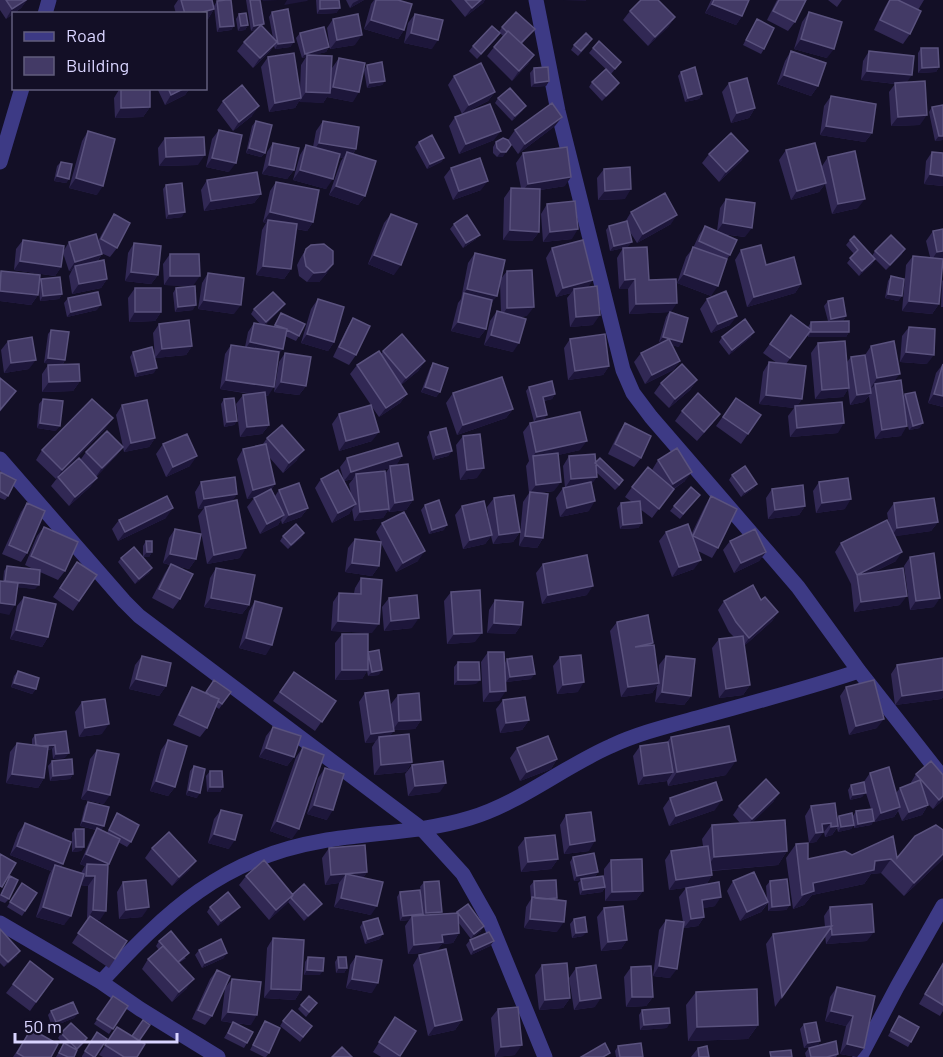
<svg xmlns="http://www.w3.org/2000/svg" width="943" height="1057" font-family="Barlow,sans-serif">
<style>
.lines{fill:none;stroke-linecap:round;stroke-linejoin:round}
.street{stroke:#3d3a85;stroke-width:15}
.wall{fill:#312854;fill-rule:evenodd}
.shaded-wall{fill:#1d163a}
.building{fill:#433a66;stroke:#5a527e;stroke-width:1.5}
</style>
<rect width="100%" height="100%" fill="#130f26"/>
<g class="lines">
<path class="street" d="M 536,0 L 558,111 L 623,370 L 633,393 L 651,417 L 798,587 L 859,671 L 943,778
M 45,14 L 49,0
M 0,162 L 22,88
M 0,459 L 124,601 L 139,616 L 422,829 L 463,874 L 489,920 L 545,1057
M 0,923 L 101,982 L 140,1009 L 218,1057
M 101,982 C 167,911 222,858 322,841 C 371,832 421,833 470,818 C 520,803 563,767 611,746 C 639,733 668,726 697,718 C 751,703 806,689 859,671
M 860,1057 L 897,987 L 943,906"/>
</g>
<path class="wall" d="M 0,0 L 27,0 L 21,8 L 6,19 L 0,10 Z
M 178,0 L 212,0 L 214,9 L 208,19 L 206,14 L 176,14 L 174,6 Z
M 246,0 L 260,0 L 262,27 L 273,38 L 269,17 L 272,12 L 294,42 L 290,47 L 275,49 L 274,46 L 270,51 L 253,68 L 237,51 L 244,42 L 256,30 L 251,31 Z
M 316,0 L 339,0 L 340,8 L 336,13 L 317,14 Z
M 346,0 L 364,0 L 350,8 Z
M 374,0 L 398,0 L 404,30 L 398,39 L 364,29 L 371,4 Z
M 451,0 L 485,0 L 483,3 L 465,17 Z
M 711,0 L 749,0 L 742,16 L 736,25 L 705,13 Z
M 777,0 L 806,0 L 795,22 L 788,31 L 767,20 Z
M 828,0 L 842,0 L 837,7 Z
M 889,0 L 924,0 L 918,10 L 910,34 L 903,44 L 874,30 L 885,7 Z
M 217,1 L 234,26 L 231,30 L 217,32 L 214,6 Z
M 630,11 L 675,17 L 668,27 L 648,46 L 623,20 Z
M 809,12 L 827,58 L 794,49 L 802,22 Z
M 239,14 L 248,25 L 245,30 L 238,31 L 236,19 Z
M 415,14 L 432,49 L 404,43 L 408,23 Z
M 333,19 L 355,45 L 330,49 L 327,28 Z
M 757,19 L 764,49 L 761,54 L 743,45 Z
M 502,27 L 535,29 L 522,44 L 534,55 L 528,64 L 512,81 L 487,56 L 494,47 L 503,36 L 499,32 Z
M 300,33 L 329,47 L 326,52 L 312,55 L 331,73 L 332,68 L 339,58 L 353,102 L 327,97 L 323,103 L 299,101 L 295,108 L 269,112 L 261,67 L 268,57 L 300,89 L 301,65 L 306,57 L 302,58 L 296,38 Z
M 497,38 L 477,59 L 469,51 L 473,46 Z
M 589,44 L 578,56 L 571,50 L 574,45 Z
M 593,48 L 621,62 L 611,74 L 589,53 Z
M 921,48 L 939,67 L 936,72 L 918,73 L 918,53 Z
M 791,51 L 818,86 L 811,96 L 777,84 L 785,61 Z
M 869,51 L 907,82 L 920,125 L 891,126 L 889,92 L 895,84 L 861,80 L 863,61 Z
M 367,65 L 385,81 L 382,85 L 367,88 L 364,70 Z
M 534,68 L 549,81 L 546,86 L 531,87 L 530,73 Z
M 681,72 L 702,94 L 699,99 L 685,102 L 678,76 Z
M 454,76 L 495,92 L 488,101 L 462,114 L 448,85 Z
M 592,82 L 616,88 L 602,101 L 589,87 Z
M 729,83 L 755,108 L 749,118 L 731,123 L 722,92 Z
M 120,88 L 150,107 L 143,117 L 115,118 L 114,98 Z
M 157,88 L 190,88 L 185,95 L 165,105 Z
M 831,96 L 872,133 L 865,142 L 820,135 L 824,106 Z
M 498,98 L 523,110 L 512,121 L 495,103 Z
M 223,101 L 252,116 L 233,131 L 217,110 Z
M 943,105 L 943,140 L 935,141 L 929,112 L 932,107 Z
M 455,117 L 494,140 L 459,154 L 449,126 Z
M 256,121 L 265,153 L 261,157 L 246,153 L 252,126 Z
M 323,121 L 356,149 L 353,154 L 365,196 L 358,205 L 329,195 L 341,161 L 343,158 L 339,157 L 326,189 L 293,180 L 300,155 L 306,145 L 313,147 L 316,131 Z
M 555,126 L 518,154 L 508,140 L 515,130 Z
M 219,130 L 229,172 L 206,167 L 212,139 Z
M 88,131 L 97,195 L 69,188 L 82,141 Z
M 165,138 L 198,165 L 159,166 L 158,148 Z
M 419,142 L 444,158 L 441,162 L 427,169 L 415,147 Z
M 496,142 L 503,157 L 497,157 L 493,153 L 493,147 Z
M 273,143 L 294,170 L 287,179 L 262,174 L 267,152 Z
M 786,150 L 822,166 L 828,157 L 858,208 L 832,214 L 825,184 L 819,192 L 791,200 L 779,160 Z
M 932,152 L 943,153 L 943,186 L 924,184 L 926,161 Z
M 523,153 L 565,186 L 540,190 L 539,232 L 532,241 L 503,240 L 504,198 L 511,188 L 521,188 L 516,163 Z
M 709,154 L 742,160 L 719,182 L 702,163 Z
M 61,162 L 69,179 L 66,183 L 54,181 L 57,166 Z
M 451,168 L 481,190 L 453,200 L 444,177 Z
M 604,169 L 625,199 L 598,200 L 597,178 Z
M 207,180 L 261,194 L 254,203 L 204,211 L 201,190 Z
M 276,182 L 313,222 L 307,231 L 296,229 L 291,269 L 284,279 L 256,275 L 262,230 L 266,223 L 263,222 L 270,191 Z
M 166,185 L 182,217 L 166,219 L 163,189 Z
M 726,199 L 745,237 L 722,234 L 730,255 L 727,259 L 711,296 L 677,283 L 686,257 L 693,248 L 699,235 L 705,226 L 717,231 L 720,208 Z
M 547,204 L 572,239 L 543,242 L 541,214 Z
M 631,212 L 671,224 L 637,243 L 628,229 L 628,247 L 610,251 L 606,230 L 609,226 L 625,222 Z
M 114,214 L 117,248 L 110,257 L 101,253 L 102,254 L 97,262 L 107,279 L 101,288 L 72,294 L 69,276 L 72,270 L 69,271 L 63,253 L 61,267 L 55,276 L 14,270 L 16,249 L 23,240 L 64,250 L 69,242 L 98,241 L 108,223 Z
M 391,214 L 394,275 L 368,264 L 384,223 Z
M 454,224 L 476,239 L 463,248 L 450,229 Z
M 943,229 L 939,304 L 932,314 L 902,311 L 906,265 L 913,256 L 930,257 L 926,241 L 933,231 Z
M 850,240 L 872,256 L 875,251 L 902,254 L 886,270 L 875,259 L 872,264 L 859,276 L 847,263 L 854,254 L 846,245 Z
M 134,243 L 158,275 L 151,284 L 125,281 L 128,253 Z
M 552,248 L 588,287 L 593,325 L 570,327 L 567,298 L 571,293 L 556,297 L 546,258 Z
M 623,248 L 649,280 L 671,312 L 679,347 L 672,345 L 680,361 L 673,370 L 645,384 L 634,362 L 641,353 L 662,343 L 659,342 L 666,317 L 669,312 L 629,314 L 628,289 L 619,289 L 617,258 Z
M 306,249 L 327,273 L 319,282 L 307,282 L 299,276 L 297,265 L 300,259 Z
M 741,250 L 766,265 L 801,284 L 795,293 L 747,307 L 735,260 Z
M 475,253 L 500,280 L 507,271 L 527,316 L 518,317 L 513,352 L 484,345 L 490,321 L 497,311 L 501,312 L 500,282 L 492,303 L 486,329 L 479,338 L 451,331 L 458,303 L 461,299 L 468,263 Z
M 170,254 L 193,286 L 164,285 L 163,264 Z
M 1,271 L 39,281 L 41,279 L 62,294 L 59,299 L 40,301 L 39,290 L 38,295 L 31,305 L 0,301 L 0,272 Z
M 208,273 L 234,314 L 198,309 L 202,283 Z
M 891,276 L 902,296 L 898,301 L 885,298 L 888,281 Z
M 943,280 L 943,307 L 941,307 L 942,281 Z
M 135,288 L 161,312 L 155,321 L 129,322 L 128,298 Z
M 176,288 L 193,310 L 175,312 L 173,293 Z
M 68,298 L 97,310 L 67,317 L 64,303 Z
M 318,299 L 334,342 L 328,351 L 301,343 L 311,309 Z
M 707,299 L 730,325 L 711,333 L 700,309 Z
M 828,301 L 846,316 L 843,321 L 849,332 L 846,337 L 808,337 L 808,334 L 786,364 L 802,399 L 797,406 L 838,433 L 790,437 L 788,416 L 794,408 L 759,404 L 763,372 L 769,362 L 777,363 L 763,353 L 791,315 L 808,327 L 811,322 L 828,321 L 824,306 Z
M 254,309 L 281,309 L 265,325 L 273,327 L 281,313 L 299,336 L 296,341 L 285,336 L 279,354 L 268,396 L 265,396 L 269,425 L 262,434 L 240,437 L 236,404 L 243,395 L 250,394 L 220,389 L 225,354 L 231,345 L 245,347 L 248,332 L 254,323 L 260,324 L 251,314 Z
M 353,318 L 356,355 L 349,365 L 333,357 L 347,328 Z
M 159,324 L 192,346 L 186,355 L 155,358 L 153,333 Z
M 909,327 L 927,364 L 900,362 L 902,336 Z
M 51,330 L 65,360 L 63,364 L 80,381 L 73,391 L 42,392 L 42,374 L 48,365 L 58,364 L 44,363 L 48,334 Z
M 722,337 L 751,337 L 729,355 L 719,342 Z
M 570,339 L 609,366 L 603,375 L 568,380 L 564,348 Z
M 8,341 L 29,369 L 4,373 L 1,350 Z
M 818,343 L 847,362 L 851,357 L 865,355 L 871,346 L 895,381 L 903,396 L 905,394 L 920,428 L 909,430 L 906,418 L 901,436 L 875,439 L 869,396 L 864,402 L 850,405 L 848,389 L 843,397 L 815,399 L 811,353 Z
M 383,351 L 425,361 L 418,371 L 401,385 L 407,394 L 400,403 L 379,417 L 372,407 L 372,441 L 339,451 L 332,424 L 339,414 L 371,405 L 350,374 L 357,365 L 381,354 Z
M 133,352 L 154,373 L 135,377 L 130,357 Z
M 285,353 L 306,386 L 299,395 L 274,392 L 279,362 Z
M 433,363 L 440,392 L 436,397 L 421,392 L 430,368 Z
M 943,364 L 943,407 L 928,403 L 936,373 Z
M 697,380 L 690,390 L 669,408 L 654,393 L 661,383 Z
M 529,387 L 555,394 L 552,399 L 544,401 L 547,415 L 544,419 L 534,422 L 526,391 Z
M 453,393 L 513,409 L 506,418 L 457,435 L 446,403 Z
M 736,398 L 761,415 L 741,444 L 716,426 Z
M 43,399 L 56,431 L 37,428 L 39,404 Z
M 224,399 L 237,421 L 234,425 L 224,427 L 221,404 Z
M 122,405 L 155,438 L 149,447 L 124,452 L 123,447 L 116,456 L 96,477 L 97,478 L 90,487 L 69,506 L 51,486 L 58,477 L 81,459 L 86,452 L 123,447 L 116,415 Z
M 682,411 L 713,423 L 697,441 L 675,421 Z
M 530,423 L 580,450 L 558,455 L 554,491 L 539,493 L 543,538 L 537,548 L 519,546 L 523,502 L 529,493 L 526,466 L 529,461 L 523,432 Z
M 625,423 L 641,458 L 634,467 L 608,454 L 619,432 Z
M 106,428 L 56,479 L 36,460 L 42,450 Z
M 430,432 L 452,451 L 448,456 L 433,460 L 427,437 Z
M 463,436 L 477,478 L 460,480 L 456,445 Z
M 267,438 L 297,460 L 283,473 L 269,457 L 275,484 L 271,490 L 275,496 L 279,490 L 308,508 L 301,517 L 282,524 L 281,520 L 278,525 L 260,534 L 247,507 L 255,497 L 247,499 L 237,459 L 243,449 L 263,444 Z
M 163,444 L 190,466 L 166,477 L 156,454 Z
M 402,456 L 396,465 L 413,500 L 406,510 L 389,512 L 388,510 L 383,518 L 354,521 L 352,509 L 349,514 L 332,523 L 315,488 L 321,479 L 351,494 L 349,484 L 353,479 L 344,481 L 340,467 L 347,458 ZM 389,468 L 385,474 L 373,473 Z
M 569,456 L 595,463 L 620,485 L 615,490 L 596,472 L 597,477 L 591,484 L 589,511 L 560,517 L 556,498 L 563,488 L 565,488 L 563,466 Z
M 658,460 L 685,481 L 674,489 L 652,518 L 640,509 L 642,523 L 638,528 L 620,529 L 617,508 L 621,503 L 632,502 L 625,497 L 632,487 L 652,470 Z
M 0,472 L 8,496 L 5,500 L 0,498 Z
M 732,475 L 754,488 L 741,497 L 729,480 Z
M 201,482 L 237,494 L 232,501 L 240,558 L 207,564 L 198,516 L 204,508 L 198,509 L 195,492 Z
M 819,482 L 845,509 L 816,513 L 813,491 Z
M 772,489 L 805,506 L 799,515 L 768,519 L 766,498 Z
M 700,495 L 680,519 L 670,511 L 674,506 Z
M 711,496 L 718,548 L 712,558 L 698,551 L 694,569 L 672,577 L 659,541 L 666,532 L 692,533 L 705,506 Z
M 494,498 L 520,532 L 513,542 L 493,544 L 491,536 L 485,544 L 463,549 L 455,515 L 462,506 L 490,526 L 487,507 Z
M 27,503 L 27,553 L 21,562 L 2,554 L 21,512 Z
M 894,503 L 938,522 L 931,531 L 895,536 L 896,561 L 874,572 L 900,605 L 854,612 L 851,584 L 835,552 L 841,543 L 889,525 L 887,513 Z
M 425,505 L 444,530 L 429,534 L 421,510 Z
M 166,518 L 118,541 L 112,529 L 119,520 Z
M 382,523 L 418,561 L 396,572 L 381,543 L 379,566 L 372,576 L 345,572 L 348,548 L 355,539 L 381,542 L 376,532 Z
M 44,527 L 65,571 L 58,580 L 40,572 L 35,589 L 18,587 L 9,615 L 3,581 L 4,571 L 7,566 L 33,569 L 25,565 L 37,536 Z
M 175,529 L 196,559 L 189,569 L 177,566 L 180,599 L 173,609 L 152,598 L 165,573 L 170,565 L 163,563 L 169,538 Z
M 304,533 L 301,538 L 288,549 L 280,541 L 283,536 Z
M 146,541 L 152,552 L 149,557 L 143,557 L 143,546 Z
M 730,541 L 766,552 L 759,561 L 734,573 L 723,550 Z
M 910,557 L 934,607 L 910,610 L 904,566 Z
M 121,558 L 152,568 L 149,573 L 135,584 L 118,562 Z
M 77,562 L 97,575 L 73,611 L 53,597 Z
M 543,564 L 587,595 L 542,604 L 536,573 Z
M 216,568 L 249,605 L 242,614 L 204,607 L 210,578 Z
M 361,578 L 372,633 L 331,631 L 333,602 L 339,593 L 354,593 L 355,588 Z
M 451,592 L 475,642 L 447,644 L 444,601 Z
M 24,597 L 48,637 L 42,647 L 10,639 L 17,606 Z
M 389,598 L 412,628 L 384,631 L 382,607 Z
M 495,600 L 521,625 L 515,634 L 487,633 L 489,610 Z
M 761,600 L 778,612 L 772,621 L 744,646 L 750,685 L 743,695 L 719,698 L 712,648 L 719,639 L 734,637 L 729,632 L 718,610 L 724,601 Z
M 255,601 L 266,655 L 239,648 L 249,611 Z
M 617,622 L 653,643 L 651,645 L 658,677 L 659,665 L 666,656 L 691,696 L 684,705 L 655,702 L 657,686 L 652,693 L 621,697 L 610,631 Z
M 342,634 L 368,652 L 379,675 L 368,676 L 367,671 L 362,679 L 335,680 L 335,643 Z
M 488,652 L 505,663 L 507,659 L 531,679 L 506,682 L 505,673 L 499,701 L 483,702 L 481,662 Z
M 142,656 L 166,686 L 159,696 L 129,689 L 135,665 Z
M 560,657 L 578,692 L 557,694 L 553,666 Z
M 943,658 L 943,697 L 941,699 L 895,705 L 891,674 L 897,665 Z
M 458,662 L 476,684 L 454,685 L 454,667 Z
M 18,671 L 36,689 L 32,694 L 11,687 L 14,676 Z
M 294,672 L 336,701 L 315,731 L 273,701 Z
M 214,680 L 231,692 L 219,709 L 216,707 L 207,728 L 200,737 L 173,725 L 186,697 L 192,687 L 205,693 Z
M 846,687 L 877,728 L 849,735 L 840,696 Z
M 365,693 L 392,718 L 391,704 L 398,695 L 421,720 L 415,729 L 394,730 L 390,736 L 412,762 L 406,772 L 374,775 L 372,747 L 375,742 L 365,743 L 359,702 Z
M 503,700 L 529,720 L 522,730 L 500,733 L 496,709 Z
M 82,702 L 102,734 L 79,737 L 75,712 Z
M 273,727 L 294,757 L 287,766 L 259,757 L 266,736 Z
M 66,731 L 65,758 L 53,759 L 52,749 L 48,750 L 44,778 L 38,788 L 6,783 L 10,752 L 17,743 L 32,745 L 32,739 L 35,735 Z
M 671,737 L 726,775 L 668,786 L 667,781 L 638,785 L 633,756 L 640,746 L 667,742 Z
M 168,740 L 175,787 L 168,796 L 150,791 L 161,750 Z
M 303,747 L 292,839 L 270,831 L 296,757 Z
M 517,748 L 557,759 L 551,769 L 520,781 L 510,758 Z
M 97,750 L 104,804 L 81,799 L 90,759 Z
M 52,761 L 73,774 L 70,779 L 50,781 L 48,766 Z
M 412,765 L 440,792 L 408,796 L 405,774 Z
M 194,766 L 197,798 L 186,795 L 190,771 Z
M 325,768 L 327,820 L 307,814 L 318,778 Z
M 210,771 L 223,787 L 220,792 L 207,792 L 206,776 Z
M 870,773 L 896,793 L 900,788 L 910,784 L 916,774 L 943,800 L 933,809 L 928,804 L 928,805 L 922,815 L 902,821 L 898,811 L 894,817 L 874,822 L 874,821 L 871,825 L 854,828 L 854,825 L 851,829 L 838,832 L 837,828 L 832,835 L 825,837 L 824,832 L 822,833 L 816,842 L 809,843 L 805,816 L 811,806 L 837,818 L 839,816 L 854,824 L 853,816 L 856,811 L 871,809 L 865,790 L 862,797 L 850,800 L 848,790 L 851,785 L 863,783 Z
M 779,793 L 773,802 L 752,822 L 787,851 L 778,865 L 712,871 L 712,875 L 706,885 L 715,906 L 703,908 L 704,917 L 698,926 L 684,928 L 683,924 L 670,978 L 653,976 L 659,930 L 666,920 L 683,922 L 679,897 L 686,888 L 698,886 L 669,890 L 665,860 L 671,851 L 703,846 L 702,839 L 712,825 L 740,823 L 733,815 L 739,806 Z
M 670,798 L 715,810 L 669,826 L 663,808 Z
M 88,802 L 102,830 L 107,833 L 117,813 L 131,842 L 127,847 L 118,842 L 108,865 L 100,920 L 97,920 L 127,941 L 109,968 L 72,943 L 87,920 L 88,886 L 80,885 L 64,925 L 36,917 L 49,875 L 51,871 L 10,855 L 18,833 L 25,823 L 63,864 L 61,867 L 81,873 L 85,866 L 80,864 L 91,838 L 96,830 L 80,826 L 85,806 Z
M 221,810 L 229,849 L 208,843 L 214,819 Z
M 566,815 L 589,851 L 564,854 L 560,825 Z
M 75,829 L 84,847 L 81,851 L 72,852 L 72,833 Z
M 943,830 L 943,859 L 904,896 L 881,873 L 871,874 L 864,884 L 812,895 L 804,905 L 793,909 L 786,858 L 796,844 L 808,859 L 852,855 L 897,858 Z
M 525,838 L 558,859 L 551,869 L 521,872 L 518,847 Z
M 152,848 L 196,861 L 189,870 L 172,886 L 145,858 Z
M 329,848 L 367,872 L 363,878 L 371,915 L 334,907 L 339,883 L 325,885 L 322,858 Z
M 573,857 L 598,872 L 595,877 L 604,882 L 604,869 L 611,860 L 643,891 L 636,900 L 605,901 L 605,888 L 602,892 L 580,895 L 578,883 L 581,880 L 574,881 L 570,862 Z
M 10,876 L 9,899 L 5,903 L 0,901 L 0,895 Z
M 246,876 L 293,894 L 318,909 L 304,921 L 288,902 L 269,920 L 239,885 Z
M 534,881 L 556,900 L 557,932 L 524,928 L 526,907 L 531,899 L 530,886 Z
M 733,881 L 767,901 L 766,886 L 770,881 L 790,905 L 786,910 L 768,911 L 768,903 L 761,912 L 740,921 L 727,891 Z
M 123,882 L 142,917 L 119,919 L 117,892 Z
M 424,882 L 440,914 L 457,913 L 468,904 L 481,931 L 471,939 L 458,922 L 459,933 L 453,943 L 442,944 L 436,951 L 462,1020 L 455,1030 L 428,1036 L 413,965 L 419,955 L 434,952 L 408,954 L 405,926 L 409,920 L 400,921 L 397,897 L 400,892 L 421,893 L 420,887 Z
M 22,883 L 37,893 L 22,916 L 7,907 Z
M 210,907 L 236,911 L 218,926 L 207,912 Z
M 830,907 L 867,941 L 826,944 L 825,935 L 775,1007 L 766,944 L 773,934 L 825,927 L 824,916 Z
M 604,908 L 627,940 L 621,949 L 601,951 L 597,917 Z
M 574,919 L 583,936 L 572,938 L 570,924 Z
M 363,922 L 380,939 L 365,944 L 360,927 Z
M 0,929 L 17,956 L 4,967 L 0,963 Z
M 273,938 L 301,990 L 295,1000 L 264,998 L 267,948 Z
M 470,940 L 494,941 L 490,946 L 471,955 L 466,945 Z
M 159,941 L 186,958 L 179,963 L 187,988 L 172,1002 L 142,969 L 148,959 L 159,950 L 156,946 Z
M 199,950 L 224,958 L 202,968 L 195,955 Z
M 356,956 L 372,993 L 346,988 L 350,965 Z
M 308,957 L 320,975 L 304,975 L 305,962 Z
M 338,957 L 347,968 L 344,973 L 336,973 L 335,962 Z
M 943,962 L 943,1011 L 940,1016 L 919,1004 Z
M 542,965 L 570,998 L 563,1008 L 539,1010 L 535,975 Z
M 631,967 L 653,997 L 646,1006 L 626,1007 L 624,977 Z
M 576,968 L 595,1007 L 574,1010 L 569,978 Z
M 217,970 L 212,1016 L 205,1025 L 192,1019 L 210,979 Z
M 53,979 L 30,1011 L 6,993 L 13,984 Z
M 232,979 L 251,1025 L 235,1023 L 247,1043 L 244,1048 L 224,1038 L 233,1023 L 221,1021 L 225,988 Z
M 837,987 L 875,996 L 864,1048 L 857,1057 L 840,1054 L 846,1026 L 825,1021 L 830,997 Z
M 696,992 L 758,1025 L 748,1039 L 688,1041 L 686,1005 Z
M 113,996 L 128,1006 L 109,1034 L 94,1024 Z
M 317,1003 L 306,1017 L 298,1009 L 301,1005 Z
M 498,1009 L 515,1055 L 495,1057 L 491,1018 Z
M 642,1010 L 667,1028 L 640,1030 L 639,1015 Z
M 51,1011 L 78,1013 L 74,1018 L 52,1027 L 48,1015 Z
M 899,1016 L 911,1042 L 908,1047 L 888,1036 Z
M 395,1017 L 416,1031 L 399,1057 L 381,1057 L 373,1052 Z
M 265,1021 L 269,1053 L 266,1057 L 264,1057 L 250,1050 L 262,1026 Z
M 283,1021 L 312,1026 L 300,1042 L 280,1026 Z
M 804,1024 L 820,1041 L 817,1046 L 804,1048 L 800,1029 Z
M 117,1027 L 139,1041 L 137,1057 L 103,1057 L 99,1055 Z
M 31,1029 L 51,1057 L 13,1057 Z
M 97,1032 L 95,1057 L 82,1057 L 82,1056 Z
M 61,1033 L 84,1043 L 77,1050 L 74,1057 L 56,1057 L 63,1044 L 58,1038 Z
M 618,1046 L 643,1057 L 616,1057 L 615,1051 Z
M 698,1048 L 709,1057 L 691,1057 Z
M 809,1048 L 838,1054 L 836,1057 L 806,1057 L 805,1053 Z"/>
<path class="shaded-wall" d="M 26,0 L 27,0 L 21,8 L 6,19 L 12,9 Z
M 263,0 L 278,0 L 262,1 Z
M 287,0 L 308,0 L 307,1 L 284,5 Z
M 359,0 L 364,0 L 350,8 L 353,3 Z
M 481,0 L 485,0 L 483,3 L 465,17 L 472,8 Z
M 563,0 L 586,0 L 586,1 Z
M 712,4 L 742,16 L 736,25 L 705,13 Z
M 340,8 L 336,13 L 317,14 L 320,9 Z
M 214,9 L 208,19 L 206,19 L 206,14 L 196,14 Z
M 675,17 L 668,27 L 648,46 L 655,37 Z
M 371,20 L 404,30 L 398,39 L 364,29 Z
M 264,24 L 261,29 L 251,31 L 254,26 Z
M 248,25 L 245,30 L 238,31 L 241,26 Z
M 234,26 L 231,30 L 217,32 L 220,27 Z
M 411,33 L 438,40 L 432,49 L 404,43 Z
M 362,35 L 355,45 L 330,49 L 337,40 Z
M 801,39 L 834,49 L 827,58 L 794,49 Z
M 277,42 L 270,51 L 253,68 L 260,58 Z
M 294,42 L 290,47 L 275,49 L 278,44 Z
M 329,47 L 326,52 L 307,57 L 307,55 L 306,57 L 302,58 L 305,54 Z
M 534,55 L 528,64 L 512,81 L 519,71 Z
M 939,67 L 936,72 L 918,73 L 922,68 Z
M 867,71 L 912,75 L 905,85 L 861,80 Z
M 784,75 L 818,86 L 811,96 L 777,84 Z
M 385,81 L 382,85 L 367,88 L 370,83 Z
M 549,81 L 546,86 L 531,87 L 535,83 Z
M 619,83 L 616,88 L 602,101 L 606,96 Z
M 333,87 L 359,92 L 353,102 L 327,97 L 323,103 L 299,102 L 306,92 L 329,93 Z
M 185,88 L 190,88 L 185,95 L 165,105 L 171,95 Z
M 495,92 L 488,101 L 462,114 L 469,105 Z
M 702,94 L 699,99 L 685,102 L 688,98 Z
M 301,98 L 295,108 L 269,112 L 275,103 Z
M 259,106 L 252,116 L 233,131 L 239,122 Z
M 526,106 L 523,110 L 512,121 L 515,116 Z
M 150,107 L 143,117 L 115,118 L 121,108 Z
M 755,108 L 749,118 L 731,123 L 737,113 Z
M 927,115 L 920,125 L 891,126 L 898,117 Z
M 562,117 L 555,126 L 518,154 L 525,144 Z
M 826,126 L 872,133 L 865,142 L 820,135 Z
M 501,131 L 494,140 L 459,154 L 466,144 Z
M 939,136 L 943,136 L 943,140 L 935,141 Z
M 319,143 L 356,149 L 349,159 L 347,152 L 343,158 L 313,152 Z
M 249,148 L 265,153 L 261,157 L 246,153 Z
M 748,151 L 742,160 L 719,182 L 726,172 Z
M 501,152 L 506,152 L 503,157 L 497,157 Z
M 205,155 L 198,165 L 159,166 L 166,157 Z
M 212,158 L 236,163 L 229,172 L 206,167 Z
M 444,158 L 441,162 L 427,169 L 430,164 Z
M 269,165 L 294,170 L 287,179 L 262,174 Z
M 300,170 L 333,179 L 326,189 L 293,180 Z
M 930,174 L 943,176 L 943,186 L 924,184 Z
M 57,176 L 69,179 L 66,183 L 54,181 Z
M 571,177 L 565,186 L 521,193 L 528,184 Z
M 76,178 L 103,186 L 97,195 L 69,188 Z
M 488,181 L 481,190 L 453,200 L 459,191 Z
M 826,183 L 819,192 L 791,200 L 797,191 Z
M 336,186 L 365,196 L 358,205 L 329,195 Z
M 631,189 L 625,199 L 598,200 L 605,191 Z
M 261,194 L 254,203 L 204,211 L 211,201 Z
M 865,199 L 858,208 L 832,214 L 838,204 Z
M 185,212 L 182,217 L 166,219 L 169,214 Z
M 270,212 L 313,222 L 307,231 L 268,223 L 268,220 L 266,223 L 263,222 Z
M 677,215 L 671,224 L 637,243 L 643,234 Z
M 723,223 L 752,228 L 745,237 L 716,233 Z
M 578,229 L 572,239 L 543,242 L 550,232 Z
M 510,230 L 539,232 L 532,241 L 503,240 Z
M 480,235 L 476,239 L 463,248 L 466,243 Z
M 632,242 L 628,247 L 610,251 L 614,246 Z
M 905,249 L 902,254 L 886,270 L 890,265 Z
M 943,251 L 943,259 L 931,261 L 937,252 Z
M 102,254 L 95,264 L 75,266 L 72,270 L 69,271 L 75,262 Z
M 374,255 L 401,265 L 394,275 L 368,264 Z
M 875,259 L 872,264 L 859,276 L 862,271 Z
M 20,261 L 61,267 L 55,276 L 14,270 Z
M 333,264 L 327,273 L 319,282 L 307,282 L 314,273 Z
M 263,266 L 291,269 L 284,279 L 256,275 Z
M 131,272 L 158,275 L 151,284 L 125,281 Z
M 684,274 L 718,286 L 711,296 L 677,283 Z
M 170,276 L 200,276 L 193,286 L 164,285 Z
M 107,279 L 101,288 L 72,294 L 79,284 Z
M 635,279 L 628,289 L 619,289 L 625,280 Z
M 593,280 L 587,289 L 574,289 L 571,293 L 556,297 L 563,288 Z
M 801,284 L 795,293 L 747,307 L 754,297 Z
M 467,289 L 497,296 L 490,305 L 464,293 L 460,298 Z
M 0,291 L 38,295 L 31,305 L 0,301 Z
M 62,294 L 59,299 L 40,301 L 43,296 Z
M 888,294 L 902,296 L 898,301 L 885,298 Z
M 204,300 L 241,305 L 234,314 L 198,309 Z
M 909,301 L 939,304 L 932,314 L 902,311 Z
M 677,303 L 671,312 L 629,314 L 636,304 Z
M 285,304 L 281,309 L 263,327 L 266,322 Z
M 101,305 L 97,310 L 67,317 L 71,312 Z
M 196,305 L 193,310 L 175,312 L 178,307 Z
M 534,307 L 527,316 L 501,317 L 507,308 Z
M 135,312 L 161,312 L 155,321 L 129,322 Z
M 600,315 L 593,325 L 570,327 L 576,317 Z
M 737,316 L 730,325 L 711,333 L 718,324 Z
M 846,316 L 843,321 L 828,324 L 831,319 Z
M 458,322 L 486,329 L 479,338 L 451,331 Z
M 754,332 L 751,337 L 729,355 L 732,350 Z
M 811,332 L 849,332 L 846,337 L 808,337 Z
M 307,334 L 334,342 L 328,351 L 301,343 Z
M 491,335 L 519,343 L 513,352 L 484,345 Z
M 663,337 L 682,342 L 679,347 L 659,342 Z
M 250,342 L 283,349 L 276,358 L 244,351 Z
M 192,346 L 186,355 L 155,358 L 162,349 Z
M 906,352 L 934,355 L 927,364 L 900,362 Z
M 48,358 L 65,360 L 62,365 L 44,363 Z
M 36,360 L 29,369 L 4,373 L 11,363 Z
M 425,361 L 418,371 L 399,387 L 406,378 Z
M 680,361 L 673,370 L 645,384 L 652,375 Z
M 609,366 L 603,375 L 568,380 L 575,371 Z
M 157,368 L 154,373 L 135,377 L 138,372 Z
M 900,374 L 893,383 L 875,384 L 873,387 L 871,388 L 877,378 Z
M 226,380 L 274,387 L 268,396 L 220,389 Z
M 697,380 L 690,390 L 669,408 L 675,399 Z
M 80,381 L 73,391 L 42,392 L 49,382 Z
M 281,382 L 306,386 L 299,395 L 274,392 Z
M 425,387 L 440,392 L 436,397 L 421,392 Z
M 849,388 L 843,397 L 815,399 L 822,390 Z
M 16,391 L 9,401 L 0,412 L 0,410 Z
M 871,393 L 864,402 L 850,405 L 857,395 Z
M 407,394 L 400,403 L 379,417 L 386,408 Z
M 555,394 L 552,399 L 539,402 L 543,397 Z
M 934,394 L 943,396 L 943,407 L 928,403 Z
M 766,395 L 802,399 L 796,408 L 795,406 L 794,408 L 759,404 Z
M 513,409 L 506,418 L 457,435 L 463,425 Z
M 547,415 L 544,419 L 534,422 L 537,417 Z
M 113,418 L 106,428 L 56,479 L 62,470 Z
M 237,421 L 234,425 L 224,427 L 227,422 Z
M 40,423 L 60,426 L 56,431 L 37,428 Z
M 844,423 L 838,433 L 790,437 L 797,428 Z
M 923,423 L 920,428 L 909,430 L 913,426 Z
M 269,425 L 262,434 L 240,437 L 247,427 Z
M 907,426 L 901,436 L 875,439 L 882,430 Z
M 379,432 L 372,441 L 339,451 L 346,441 Z
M 155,438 L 149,447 L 124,452 L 131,443 Z
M 587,441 L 580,450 L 533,461 L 533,457 L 536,452 Z
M 123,447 L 116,456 L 95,478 L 102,468 Z
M 304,450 L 297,460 L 283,473 L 289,463 Z
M 452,451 L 448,456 L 433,460 L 436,455 Z
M 197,456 L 190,466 L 166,477 L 173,467 Z
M 402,456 L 396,466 L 390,466 L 389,468 L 356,478 L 356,474 L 353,479 L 344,481 L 351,472 Z
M 484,468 L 477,478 L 460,480 L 467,470 Z
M 692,472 L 685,481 L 667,493 L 673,484 Z
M 597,477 L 590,486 L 565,488 L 571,479 Z
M 97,478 L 90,487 L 69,506 L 75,497 Z
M 561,482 L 554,491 L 529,494 L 536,485 Z
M 275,484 L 269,494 L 247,499 L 253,490 Z
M 757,484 L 754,488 L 741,497 L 745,492 Z
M 237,494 L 231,503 L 198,509 L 204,499 Z
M 851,499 L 845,509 L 816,513 L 822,503 Z
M 413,500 L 406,510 L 389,512 L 395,503 Z
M 595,501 L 589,511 L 560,517 L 567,508 Z
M 356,504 L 349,514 L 332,523 L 338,513 Z
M 805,506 L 799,515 L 768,519 L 775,510 Z
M 173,508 L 166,518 L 118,541 L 125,532 Z
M 308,508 L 301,517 L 282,524 L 289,515 Z
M 389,509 L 383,518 L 354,521 L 360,512 Z
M 284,515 L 278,525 L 260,534 L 267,524 Z
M 938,522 L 931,531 L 891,537 L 897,528 Z
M 642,523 L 638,528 L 620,529 L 623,525 Z
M 447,525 L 444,530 L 429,534 L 432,530 Z
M 520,532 L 513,542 L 493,544 L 499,535 Z
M 304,533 L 301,538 L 288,549 L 291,545 Z
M 492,535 L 485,544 L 463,549 L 470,540 Z
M 525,536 L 543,538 L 537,548 L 519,546 Z
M 246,548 L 240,558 L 207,564 L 214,555 Z
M 425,551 L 418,561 L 396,572 L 403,563 Z
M 147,552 L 152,552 L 149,557 L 143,557 Z
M 766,552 L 759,561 L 734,573 L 741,563 Z
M 902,552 L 896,561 L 858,580 L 857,575 Z
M 170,554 L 196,559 L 189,569 L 163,563 Z
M 701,560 L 694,569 L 672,577 L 679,567 Z
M 352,563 L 379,566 L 372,576 L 345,572 Z
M 152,568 L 149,573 L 135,584 L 139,579 Z
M 5,581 L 39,585 L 35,589 L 2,586 Z
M 593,586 L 587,595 L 542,604 L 548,595 Z
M 907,596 L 900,605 L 854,612 L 861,602 Z
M 211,598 L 249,605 L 242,614 L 204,607 Z
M 940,598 L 934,607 L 910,610 L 916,601 Z
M 0,603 L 15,605 L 9,615 L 0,613 Z
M 778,612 L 772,621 L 743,647 L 749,638 Z
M 419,618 L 412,628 L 384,631 L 391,621 Z
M 338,621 L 379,624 L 372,633 L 331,631 Z
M 494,623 L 521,625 L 515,634 L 487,633 Z
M 16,630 L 48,637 L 42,647 L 10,639 Z
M 482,633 L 475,642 L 447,644 L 454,634 Z
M 246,638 L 272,645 L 266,655 L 239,648 Z
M 342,670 L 368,670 L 362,679 L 335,680 Z
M 382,670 L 379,675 L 368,676 L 372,672 Z
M 535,674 L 531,679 L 506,682 L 510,677 Z
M 136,679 L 166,686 L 159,696 L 129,689 Z
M 458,680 L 480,680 L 476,684 L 454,685 Z
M 584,682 L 578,692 L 557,694 L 563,685 Z
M 14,683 L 36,689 L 32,694 L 11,687 Z
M 659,683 L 652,693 L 621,697 L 628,687 Z
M 750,685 L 743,695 L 719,698 L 726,689 Z
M 943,690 L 943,697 L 941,699 L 895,705 L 902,696 Z
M 506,691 L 499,701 L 483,702 L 490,692 Z
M 662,692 L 691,696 L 684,705 L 655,702 Z
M 884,719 L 877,728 L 849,735 L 856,726 Z
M 421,720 L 415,729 L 393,730 L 399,721 Z
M 529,720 L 522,730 L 500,733 L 506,723 Z
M 109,724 L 102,734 L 79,737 L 85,728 Z
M 394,731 L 387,740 L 379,737 L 375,742 L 365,743 L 371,734 Z
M 55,745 L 52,749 L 33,751 L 36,746 Z
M 266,748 L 294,757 L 287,766 L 259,757 Z
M 69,753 L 65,758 L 53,759 L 56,754 Z
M 557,759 L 551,769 L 520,781 L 527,772 Z
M 736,761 L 726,775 L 668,786 L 677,772 Z
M 412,762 L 406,772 L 374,775 L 381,765 Z
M 673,772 L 667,781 L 638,785 L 644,776 Z
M 12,774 L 44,778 L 38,788 L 6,783 Z
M 73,774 L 70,779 L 50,781 L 53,776 Z
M 156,781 L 175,787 L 168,796 L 150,791 Z
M 446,783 L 440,792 L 408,796 L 415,786 Z
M 210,787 L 223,787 L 220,792 L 207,792 Z
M 88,790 L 110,795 L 104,804 L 81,799 Z
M 189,790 L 200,793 L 197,798 L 186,795 Z
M 779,793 L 773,802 L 746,829 L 752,819 Z
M 866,793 L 862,797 L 850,800 L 853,795 Z
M 943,796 L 943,800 L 933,809 L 939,800 Z
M 722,800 L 715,810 L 669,826 L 676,816 Z
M 314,805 L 333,810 L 327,820 L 307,814 Z
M 928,805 L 922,815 L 902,821 L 909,812 Z
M 900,807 L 894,817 L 874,822 L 881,813 Z
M 83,821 L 104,826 L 101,831 L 80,826 Z
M 277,821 L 299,829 L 292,839 L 270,831 Z
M 874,821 L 871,825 L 854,828 L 858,824 Z
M 831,823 L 816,842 L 809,843 L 822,824 Z
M 854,825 L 851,829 L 838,832 L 841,827 Z
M 838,826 L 832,835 L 825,837 L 831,827 Z
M 214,834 L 235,840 L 229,849 L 208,843 Z
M 595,841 L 589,851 L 564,854 L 570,845 Z
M 17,846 L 63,864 L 56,873 L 55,865 L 51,871 L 10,855 Z
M 76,847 L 84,847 L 81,851 L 72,852 Z
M 787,851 L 778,865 L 705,871 L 714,857 Z
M 86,854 L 109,864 L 102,873 L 87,864 L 85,866 L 80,864 Z
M 943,854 L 943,859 L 904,896 L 914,883 Z
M 558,859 L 551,869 L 521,872 L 528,862 Z
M 891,859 L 881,873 L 871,874 L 864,884 L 812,895 L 804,905 L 793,909 L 813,883 L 875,861 Z
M 196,861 L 189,870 L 172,886 L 179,877 Z
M 367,872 L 361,881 L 346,874 L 339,883 L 325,885 L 331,875 Z
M 598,872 L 595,877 L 574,881 L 577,876 Z
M 712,875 L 706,885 L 669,890 L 676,880 Z
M 86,876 L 95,876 L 88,886 L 80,885 Z
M 605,887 L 602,892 L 580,895 L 583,890 Z
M 643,891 L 636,900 L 605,901 L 612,892 Z
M 293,895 L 287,904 L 269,920 L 276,910 Z
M 721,897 L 715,906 L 695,910 L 702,900 Z
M 341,898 L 377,906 L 371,915 L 334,907 Z
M 768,902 L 761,912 L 740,921 L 747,912 Z
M 322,904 L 318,909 L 304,921 L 308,916 Z
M 790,905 L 786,910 L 768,911 L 772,907 Z
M 43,907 L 71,916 L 64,925 L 36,917 Z
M 149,907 L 142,917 L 119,919 L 126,910 Z
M 240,907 L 236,911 L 218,926 L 221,921 Z
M 93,910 L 106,911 L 100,920 L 87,920 Z
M 442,912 L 438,917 L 422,918 L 426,913 Z
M 423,914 L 420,918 L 412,916 L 409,920 L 400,921 L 403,916 Z
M 704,917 L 698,926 L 684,928 L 691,919 Z
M 530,919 L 564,922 L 557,932 L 524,928 Z
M 484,926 L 481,931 L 471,939 L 474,934 Z
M 587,932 L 583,936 L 572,938 L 576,933 Z
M 874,932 L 867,941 L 826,944 L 832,935 Z
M 459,933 L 453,943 L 442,944 L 436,952 L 408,954 L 414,945 L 442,935 Z
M 383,934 L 380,939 L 365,944 L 368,939 Z
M 627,940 L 621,949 L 601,951 L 608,942 Z
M 494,941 L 490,946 L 471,955 L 474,950 Z
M 20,951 L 17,956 L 4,967 L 8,962 Z
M 227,953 L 224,958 L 202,968 L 205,963 Z
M 659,966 L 677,969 L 670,978 L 653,976 Z
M 339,968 L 347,968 L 344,973 L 336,973 Z
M 307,970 L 323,971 L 320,975 L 304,975 Z
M 194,979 L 187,988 L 172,1002 L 179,992 Z
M 352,979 L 378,983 L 372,993 L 346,988 Z
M 271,989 L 301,990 L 295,1000 L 264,998 Z
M 632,997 L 653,997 L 646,1006 L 626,1007 Z
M 570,998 L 563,1008 L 539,1010 L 545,1000 Z
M 601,998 L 595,1007 L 574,1010 L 580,1001 Z
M 831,1011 L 853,1016 L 846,1026 L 825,1021 Z
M 228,1012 L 257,1015 L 251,1025 L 221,1021 Z
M 78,1013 L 74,1018 L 52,1027 L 56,1022 Z
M 462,1020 L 455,1030 L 428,1036 L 435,1026 Z
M 670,1023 L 667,1028 L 640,1030 L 644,1025 Z
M 758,1025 L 748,1039 L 688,1041 L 697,1027 Z
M 820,1041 L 817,1046 L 804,1048 L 808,1043 Z
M 847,1044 L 864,1048 L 857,1057 L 840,1054 Z
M 522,1045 L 515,1055 L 495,1057 L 501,1047 Z"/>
<path class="building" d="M 6,0 L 26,0 L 12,9 Z
M 181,0 L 212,0 L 214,9 L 196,14 L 185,14 Z
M 226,0 L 231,0 L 234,26 L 220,27 L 217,1 Z
M 250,0 L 260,0 L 264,24 L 254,26 Z
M 320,0 L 339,0 L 340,8 L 320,9 Z
M 376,0 L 398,0 L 412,4 L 404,30 L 371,20 Z
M 465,0 L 481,0 L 472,8 Z
M 641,0 L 658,0 L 675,17 L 655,37 L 630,11 Z
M 714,0 L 749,0 L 742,16 L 712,4 Z
M 779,0 L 806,0 L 795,22 L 773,11 Z
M 890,0 L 898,0 L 921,11 L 910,34 L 880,20 Z
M 288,9 L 294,42 L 278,44 L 272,12 Z
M 516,12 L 535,29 L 521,43 L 508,31 L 507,32 L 502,27 Z
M 809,12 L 842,22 L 834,49 L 801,39 Z
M 246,13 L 248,25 L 241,26 L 239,14 Z
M 358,14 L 362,35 L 337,40 L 333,19 Z
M 415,14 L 443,20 L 438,40 L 411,33 Z
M 757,19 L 774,28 L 764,49 L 746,40 Z
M 261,25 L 277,42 L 260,58 L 244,42 Z
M 492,26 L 500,33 L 481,54 L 473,46 Z
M 324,27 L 329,47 L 305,54 L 300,33 Z
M 508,31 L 534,55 L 519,71 L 494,47 Z
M 586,33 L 592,39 L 581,51 L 574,45 Z
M 599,41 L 621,62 L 615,69 L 593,48 Z
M 921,48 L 938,48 L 939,67 L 922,68 Z
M 791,51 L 826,63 L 818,86 L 784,75 Z
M 869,51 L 914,56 L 912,75 L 867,71 Z
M 294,53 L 301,98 L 275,103 L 268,57 Z
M 307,55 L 332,56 L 330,93 L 306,92 Z
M 339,58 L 365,63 L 359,92 L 333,87 Z
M 382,62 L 385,81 L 370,83 L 367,65 Z
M 481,63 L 495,92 L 469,105 L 454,76 Z
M 548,67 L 549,81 L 535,83 L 534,68 Z
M 695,67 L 702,94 L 688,98 L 681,72 Z
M 606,69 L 619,83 L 606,96 L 592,82 Z
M 747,78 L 755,108 L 737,113 L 729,83 Z
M 925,81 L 927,115 L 898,117 L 895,83 Z
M 242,85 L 259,106 L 239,122 L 223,101 Z
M 121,88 L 150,88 L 150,107 L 121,108 Z
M 168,88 L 185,88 L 171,95 Z
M 510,88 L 526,106 L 515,116 L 498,98 Z
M 831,96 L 876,104 L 872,133 L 826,126 Z
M 552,103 L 562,117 L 525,144 L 515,130 Z
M 490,104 L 501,131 L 466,144 L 455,117 Z
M 943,105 L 943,136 L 939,136 L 932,107 Z
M 256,121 L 272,125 L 265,153 L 249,148 Z
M 323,121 L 359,127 L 356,149 L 319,143 Z
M 219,130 L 242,135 L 236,163 L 212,158 Z
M 88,131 L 115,139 L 103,186 L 76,178 Z
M 731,133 L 748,151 L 726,172 L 709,154 Z
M 432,135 L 444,158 L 430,164 L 419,142 Z
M 204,137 L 205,155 L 166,157 L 165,138 Z
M 503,138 L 508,140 L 511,145 L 506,152 L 501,152 L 497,148 L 496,142 Z
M 273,143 L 299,148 L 294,170 L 269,165 Z
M 815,143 L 826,183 L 797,191 L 786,150 Z
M 306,145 L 340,154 L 333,179 L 300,170 Z
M 567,147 L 571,177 L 528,184 L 523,153 Z
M 855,151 L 865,199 L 838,204 L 828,157 Z
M 347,152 L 376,161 L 365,196 L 336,186 Z
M 932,152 L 943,153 L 943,176 L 930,174 Z
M 480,158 L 488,181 L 459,191 L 451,168 Z
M 61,162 L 72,164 L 69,179 L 57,176 Z
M 630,167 L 631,189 L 605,191 L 604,169 Z
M 257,172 L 261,194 L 211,201 L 207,180 Z
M 276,182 L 319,190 L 313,222 L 270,212 Z
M 182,183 L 185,212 L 169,214 L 166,185 Z
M 511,188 L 540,189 L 539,232 L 510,230 Z
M 665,193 L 677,215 L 643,234 L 631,212 Z
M 726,199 L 755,203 L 752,228 L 723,223 Z
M 575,201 L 578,229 L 550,232 L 547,204 Z
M 114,214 L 130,223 L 117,248 L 101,239 Z
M 391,214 L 417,224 L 401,265 L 374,255 Z
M 467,215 L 480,235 L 466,243 L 454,224 Z
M 268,220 L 297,224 L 291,269 L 263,266 Z
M 627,221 L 632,242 L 614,246 L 609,226 Z
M 705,226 L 737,240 L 730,255 L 699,241 Z
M 943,229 L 943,251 L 937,252 L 933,231 Z
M 96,234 L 102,254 L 75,262 L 69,242 Z
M 891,235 L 905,249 L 890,265 L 875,251 Z
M 854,236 L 875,259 L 862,271 L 850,258 L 858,250 L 850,240 Z
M 23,240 L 64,246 L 61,267 L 20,261 Z
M 583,240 L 593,280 L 563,288 L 552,248 Z
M 134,243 L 161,246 L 158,275 L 131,272 Z
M 324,244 L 333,251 L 333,264 L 325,272 L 314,273 L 306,266 L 304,255 L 306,249 L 311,245 Z
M 761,245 L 766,265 L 794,257 L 801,284 L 754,297 L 741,250 Z
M 647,247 L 649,280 L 676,279 L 677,303 L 636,304 L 635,279 L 625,280 L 623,248 Z
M 693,247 L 727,259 L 718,286 L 684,274 Z
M 475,253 L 505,260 L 497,296 L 467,289 Z
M 170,254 L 199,254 L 200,276 L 170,276 Z
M 913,256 L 943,259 L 939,304 L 909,301 Z
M 104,260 L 107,279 L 79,284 L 75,266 Z
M 532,270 L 534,307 L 507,308 L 507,271 Z
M 1,271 L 40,275 L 38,295 L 0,291 Z
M 208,273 L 244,278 L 241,305 L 204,300 Z
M 891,276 L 904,279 L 902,296 L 888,294 Z
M 60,277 L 62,294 L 43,296 L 41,279 Z
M 195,286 L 196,305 L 178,307 L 176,288 Z
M 597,286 L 600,315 L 576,317 L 574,289 Z
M 135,288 L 161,288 L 161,312 L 135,312 Z
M 726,291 L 737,316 L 718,324 L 707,299 Z
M 98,292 L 101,305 L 71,312 L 68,298 Z
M 273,292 L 285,304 L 266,322 L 254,309 Z
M 464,293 L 492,300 L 486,329 L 458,322 Z
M 843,298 L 846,316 L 831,319 L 828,301 Z
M 318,299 L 344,307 L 334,342 L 307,334 Z
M 497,311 L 526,319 L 519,343 L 491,335 Z
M 670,312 L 688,318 L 682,342 L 663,337 Z
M 281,313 L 305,324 L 299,336 L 287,330 L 287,329 L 275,325 Z
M 791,315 L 811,330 L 790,358 L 770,344 Z
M 353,318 L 370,326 L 356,355 L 339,347 Z
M 745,319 L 754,332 L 732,350 L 722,337 Z
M 189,320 L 192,346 L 162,349 L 159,324 Z
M 849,321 L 849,332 L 811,332 L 811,322 Z
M 254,323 L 287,329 L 283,349 L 250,342 Z
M 909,327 L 935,329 L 934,355 L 906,352 Z
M 51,330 L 69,332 L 65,360 L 48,358 Z
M 402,334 L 425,361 L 406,378 L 383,351 Z
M 605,334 L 609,366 L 575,371 L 570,339 Z
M 32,337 L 36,360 L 11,363 L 8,341 Z
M 669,339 L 680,361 L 652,375 L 641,353 Z
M 845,341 L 849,388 L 822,390 L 818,343 Z
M 894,341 L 900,374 L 877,378 L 871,346 Z
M 231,345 L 279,352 L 274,387 L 226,380 Z
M 152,347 L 157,368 L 138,372 L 133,352 Z
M 379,351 L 407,394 L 386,408 L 357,365 Z
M 285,353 L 311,357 L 306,386 L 281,382 Z
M 865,355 L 871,393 L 857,395 L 851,357 Z
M 769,362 L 806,366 L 802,399 L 766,395 Z
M 433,363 L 448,368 L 440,392 L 425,387 Z
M 79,364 L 80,381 L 49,382 L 48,365 Z
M 682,364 L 697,380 L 675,399 L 661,383 Z
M 943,364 L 943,396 L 934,394 Z
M 502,377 L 513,409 L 463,425 L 453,393 Z
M 0,378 L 16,391 L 0,410 Z
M 901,380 L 907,426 L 882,430 L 875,384 Z
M 552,381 L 555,394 L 543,397 L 547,415 L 537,417 L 529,387 Z
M 265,392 L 269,425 L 247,427 L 243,395 Z
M 915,392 L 923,423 L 913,426 L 905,394 Z
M 698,393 L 720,414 L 704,432 L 682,411 Z
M 234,398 L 237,421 L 227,422 L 224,399 Z
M 736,398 L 761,415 L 748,434 L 723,417 Z
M 43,399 L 63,401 L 60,426 L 40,423 Z
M 92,399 L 113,418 L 62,470 L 42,450 Z
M 147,400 L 155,438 L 131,443 L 122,405 Z
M 842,402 L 844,423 L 797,428 L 795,406 Z
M 371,405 L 379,432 L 346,441 L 339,414 Z
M 580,412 L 587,441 L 536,452 L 530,423 Z
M 625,423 L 651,436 L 641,458 L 615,444 Z
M 282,425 L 304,450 L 289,463 L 267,438 Z
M 446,428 L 452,451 L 436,455 L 430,432 Z
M 107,431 L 123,447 L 102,468 L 86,452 Z
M 187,434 L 197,456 L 173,467 L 163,444 Z
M 480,434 L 484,468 L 467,470 L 463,436 Z
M 398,443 L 402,456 L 351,472 L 347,458 Z
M 266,444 L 275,484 L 253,490 L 243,449 Z
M 677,448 L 692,472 L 673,484 L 658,460 Z
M 558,453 L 561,482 L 536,485 L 533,456 Z
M 595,454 L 597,477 L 571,479 L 569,456 Z
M 79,458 L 97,478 L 75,497 L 58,477 Z
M 600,458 L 623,480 L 619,485 L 595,463 Z
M 408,464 L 413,500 L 395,503 L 390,466 Z
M 745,466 L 757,484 L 745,492 L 732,475 Z
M 648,467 L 674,489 L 659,509 L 632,487 Z
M 338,470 L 356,504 L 338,513 L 321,479 Z
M 385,471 L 389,509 L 360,512 L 356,474 Z
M 0,472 L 16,480 L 8,496 L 0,491 Z
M 235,477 L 237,494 L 204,499 L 201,482 Z
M 848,478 L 851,499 L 822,503 L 819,482 Z
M 591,482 L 595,501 L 567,508 L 563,488 Z
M 299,483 L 308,508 L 289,515 L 279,490 Z
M 803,485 L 805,506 L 775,510 L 772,489 Z
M 691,487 L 700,495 L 683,514 L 674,506 Z
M 271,489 L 284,515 L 267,524 L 254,498 Z
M 530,492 L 548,494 L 543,538 L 525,536 Z
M 514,495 L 520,532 L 499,535 L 494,498 Z
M 167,496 L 173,508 L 125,532 L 119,520 Z
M 711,496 L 737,509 L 718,548 L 693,536 Z
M 934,498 L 938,522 L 897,528 L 894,503 Z
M 237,500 L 246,548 L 214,555 L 205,507 Z
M 439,500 L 447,525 L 432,530 L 425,505 Z
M 484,501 L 492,535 L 470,540 L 462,506 Z
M 640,501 L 642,523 L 623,525 L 621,503 Z
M 27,503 L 45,511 L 27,553 L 9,545 Z
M 404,512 L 425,551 L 403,563 L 382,523 Z
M 887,520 L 902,552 L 857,575 L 841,543 Z
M 296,524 L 304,533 L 291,545 L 283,536 Z
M 688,524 L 701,560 L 679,567 L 666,532 Z
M 44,527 L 78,542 L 65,571 L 31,556 Z
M 175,529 L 201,534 L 196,559 L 170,554 Z
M 755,529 L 766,552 L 741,563 L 730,541 Z
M 355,539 L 381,542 L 379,566 L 352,563 Z
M 146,541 L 152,541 L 152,552 L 147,552 Z
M 134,547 L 152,568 L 139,579 L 121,558 Z
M 934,553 L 940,598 L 916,601 L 910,557 Z
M 587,555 L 593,586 L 548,595 L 543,564 Z
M 77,562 L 97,575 L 79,601 L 60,588 Z
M 171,564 L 193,574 L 180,599 L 159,589 Z
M 7,566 L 40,570 L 39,585 L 5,581 Z
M 216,568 L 255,575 L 249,605 L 211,598 Z
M 903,568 L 907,596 L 861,602 L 857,575 Z
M 361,578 L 382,580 L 379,624 L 338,621 L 339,593 L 361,594 Z
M 0,581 L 18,583 L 15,605 L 0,603 Z
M 753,585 L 761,600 L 765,597 L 778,612 L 749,638 L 736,622 L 724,601 Z
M 480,590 L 482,633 L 454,634 L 451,592 Z
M 417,595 L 419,618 L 391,621 L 389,598 Z
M 24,597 L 56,604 L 48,637 L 16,630 Z
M 495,600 L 523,602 L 521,625 L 494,623 Z
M 255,601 L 282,608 L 272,645 L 246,638 Z
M 648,615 L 653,643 L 635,647 L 654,645 L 659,683 L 628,687 L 617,622 Z
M 342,634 L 368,634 L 368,670 L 342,670 Z
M 743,636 L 750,685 L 726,689 L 719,639 Z
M 379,650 L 382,670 L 372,672 L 368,652 Z
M 488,652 L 504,652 L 506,691 L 490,692 Z
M 581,655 L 584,682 L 563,685 L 560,657 Z
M 142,656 L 171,663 L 166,686 L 136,679 Z
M 532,656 L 535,674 L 510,677 L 507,659 Z
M 666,656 L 695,659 L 691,696 L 662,692 Z
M 943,658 L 943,690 L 902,696 L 897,665 Z
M 458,662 L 479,662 L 480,680 L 458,680 Z
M 18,671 L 39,678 L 36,689 L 14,683 Z
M 294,672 L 336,701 L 322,722 L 280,692 Z
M 214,680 L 231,692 L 222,704 L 218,701 L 219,699 L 211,696 L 206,692 Z
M 874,680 L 884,719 L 856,726 L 846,687 Z
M 192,687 L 219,699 L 207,728 L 179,715 Z
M 388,690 L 394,731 L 371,734 L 365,693 Z
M 419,693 L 421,720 L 399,721 L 398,695 Z
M 525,697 L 529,720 L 506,723 L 503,700 Z
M 105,699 L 109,724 L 85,728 L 82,702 Z
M 729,726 L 736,761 L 677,772 L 671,737 Z
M 273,727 L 301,736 L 294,757 L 266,748 Z
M 66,731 L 69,753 L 56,754 L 55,745 L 41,746 L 36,745 L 35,735 Z
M 409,734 L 412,762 L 381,765 L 379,737 Z
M 548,736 L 557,759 L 527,772 L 517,748 Z
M 168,740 L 187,746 L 175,787 L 156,781 Z
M 668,742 L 673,772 L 644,776 L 640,746 Z
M 17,743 L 48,747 L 44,778 L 12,774 Z
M 303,747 L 324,755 L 299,829 L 277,821 Z
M 97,750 L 119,754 L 110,795 L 88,790 Z
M 72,759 L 73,774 L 53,776 L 52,761 Z
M 443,761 L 446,783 L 415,786 L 412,765 Z
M 931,761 L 943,775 L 943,796 L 939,800 L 916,774 Z
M 194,766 L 205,769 L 200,793 L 189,790 Z
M 889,767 L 900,807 L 881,813 L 870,773 Z
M 325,768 L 344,774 L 333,810 L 314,805 Z
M 210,771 L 222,771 L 223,787 L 210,787 Z
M 766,779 L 779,793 L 752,819 L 739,806 Z
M 920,780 L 928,805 L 909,812 L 900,788 Z
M 716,782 L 722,800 L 676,816 L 670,798 Z
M 864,782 L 866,793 L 853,795 L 851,785 Z
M 88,802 L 109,807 L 104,826 L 83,821 Z
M 835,803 L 838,826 L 831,827 L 831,823 L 822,824 L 823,832 L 816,833 L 811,806 Z
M 872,809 L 874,821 L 858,824 L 856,811 Z
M 221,810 L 242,815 L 235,840 L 214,834 Z
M 591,812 L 595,841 L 570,845 L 566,815 Z
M 117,813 L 139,825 L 131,842 L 109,830 Z
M 852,813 L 854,825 L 841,827 L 839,816 Z
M 785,820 L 787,851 L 714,857 L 712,825 Z
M 25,823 L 71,842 L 63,864 L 17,846 Z
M 936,825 L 943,830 L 943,854 L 914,883 L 891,859 L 875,861 L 874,870 L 813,883 L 814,891 L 802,895 L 796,844 L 808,843 L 808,859 L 845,851 L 852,855 L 893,836 L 897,858 L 915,836 Z
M 97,828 L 120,839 L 109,864 L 86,854 Z
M 75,829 L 84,829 L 84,847 L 76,847 Z
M 169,832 L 196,861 L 179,877 L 152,848 Z
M 555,835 L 558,859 L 528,862 L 525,838 Z
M 365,845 L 367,872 L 331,875 L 329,848 Z
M 708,846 L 712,875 L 676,880 L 671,851 Z
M 594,853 L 598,872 L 577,876 L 573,857 Z
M 0,854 L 16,863 L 2,887 L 0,886 Z
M 642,859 L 643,891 L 612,892 L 611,860 Z
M 264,860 L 293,895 L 276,910 L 246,876 Z
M 87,864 L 108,865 L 106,911 L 93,910 L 95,876 L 86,876 Z
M 55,865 L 84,874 L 71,916 L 43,907 Z
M 754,872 L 768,902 L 747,912 L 733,881 Z
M 346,874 L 383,882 L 377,906 L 341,898 Z
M 10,876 L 18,880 L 9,899 L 1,895 Z
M 603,876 L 605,887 L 583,890 L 581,879 Z
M 787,879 L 790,905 L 772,907 L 770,881 Z
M 146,880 L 149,907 L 126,910 L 123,882 Z
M 556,880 L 557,898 L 545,899 L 535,898 L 534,881 Z
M 439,881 L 442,912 L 426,913 L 424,882 Z
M 719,882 L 721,897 L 702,900 L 704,917 L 691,919 L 686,888 Z
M 22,883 L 37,893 L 25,911 L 10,902 Z
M 304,884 L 322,904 L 308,916 L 291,898 L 293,895 L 293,894 Z
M 420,890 L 423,914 L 403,916 L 400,892 Z
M 228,892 L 240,907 L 221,921 L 210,907 Z
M 532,897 L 566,901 L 564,922 L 530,919 Z
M 468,904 L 484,926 L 474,934 L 457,912 Z
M 872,904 L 874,932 L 832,935 L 830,907 Z
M 623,906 L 627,940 L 608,942 L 604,908 Z
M 458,913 L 459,933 L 442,935 L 443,942 L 414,945 L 412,916 Z
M 90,916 L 127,941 L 115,959 L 78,933 Z
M 585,917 L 587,932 L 576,933 L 574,919 Z
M 378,918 L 383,934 L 368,939 L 363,922 Z
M 666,920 L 684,922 L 677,969 L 659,966 Z
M 832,926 L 782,997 L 773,934 Z
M 0,929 L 20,951 L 8,962 L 0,954 Z
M 171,931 L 189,953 L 178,962 L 159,941 Z
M 489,932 L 494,941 L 474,950 L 470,940 Z
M 273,938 L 304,940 L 301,990 L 271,989 Z
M 221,939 L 227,953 L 205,963 L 199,950 Z
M 163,946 L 194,979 L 179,992 L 148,959 Z
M 446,949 L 462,1020 L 435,1026 L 419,955 Z
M 356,956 L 382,960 L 378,983 L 352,979 Z
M 308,957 L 324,958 L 323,971 L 307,970 Z
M 338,957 L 346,957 L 347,968 L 339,968 Z
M 30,961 L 53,979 L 36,1002 L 13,984 Z
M 567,963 L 570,998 L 545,1000 L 542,965 Z
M 943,964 L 943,1005 L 925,994 Z
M 596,965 L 601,998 L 580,1001 L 576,968 Z
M 651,966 L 653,997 L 632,997 L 631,967 Z
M 217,970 L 230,976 L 212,1016 L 198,1010 Z
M 232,979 L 261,982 L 257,1015 L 228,1012 Z
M 837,987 L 875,996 L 864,1048 L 847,1044 L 853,1016 L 831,1011 Z
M 757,989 L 758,1025 L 697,1027 L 696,992 Z
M 113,996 L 128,1006 L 113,1029 L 97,1019 Z
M 309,996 L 317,1003 L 309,1012 L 301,1005 Z
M 73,1002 L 78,1013 L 56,1022 L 51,1011 Z
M 518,1007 L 522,1045 L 501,1047 L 498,1009 Z
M 669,1008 L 670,1023 L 644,1025 L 642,1010 Z
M 292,1010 L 312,1026 L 303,1037 L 283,1021 Z
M 899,1016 L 919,1027 L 911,1042 L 891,1031 Z
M 395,1017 L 416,1031 L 400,1056 L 379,1042 Z
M 143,1020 L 150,1025 L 139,1041 L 132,1036 Z
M 265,1021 L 280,1028 L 269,1053 L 253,1045 Z
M 233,1022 L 253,1032 L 247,1043 L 228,1033 Z
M 816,1022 L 820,1041 L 808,1043 L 804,1024 Z
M 71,1023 L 87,1038 L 77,1049 L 61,1033 Z
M 117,1027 L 145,1044 L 137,1057 L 124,1057 L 105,1045 Z
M 31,1029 L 58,1044 L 51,1057 L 24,1057 L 17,1053 Z
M 97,1032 L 107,1039 L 95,1057 L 94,1057 L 85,1051 Z
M 836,1041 L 838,1054 L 827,1057 L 811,1057 L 809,1048 Z
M 64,1043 L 77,1050 L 74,1057 L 68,1057 L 59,1053 Z
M 605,1043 L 610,1053 L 603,1057 L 581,1057 Z
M 641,1043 L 643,1057 L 620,1057 L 618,1046 Z
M 707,1046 L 709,1057 L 699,1057 L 698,1048 Z
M 342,1047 L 352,1057 L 332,1057 Z
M 791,1050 L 792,1057 L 771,1057 L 770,1052 Z"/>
<rect x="12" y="12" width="195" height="78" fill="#130f26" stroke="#625e7d" stroke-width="1.5"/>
<rect x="24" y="32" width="30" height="9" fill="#3d3a85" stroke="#625e7d" stroke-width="1.5"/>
<text x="66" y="42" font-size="18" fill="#d9d4ff">Road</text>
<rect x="24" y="57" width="30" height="18" fill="#433a66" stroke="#625e7d" stroke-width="1.5"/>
<text x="66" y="72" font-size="18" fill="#d9d4ff">Building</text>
<path d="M15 1033v9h162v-9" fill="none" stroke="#d9d4ff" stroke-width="3"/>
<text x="24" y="1033" font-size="18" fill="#d9d4ff" stroke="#130f26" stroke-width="4.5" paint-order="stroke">50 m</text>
</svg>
